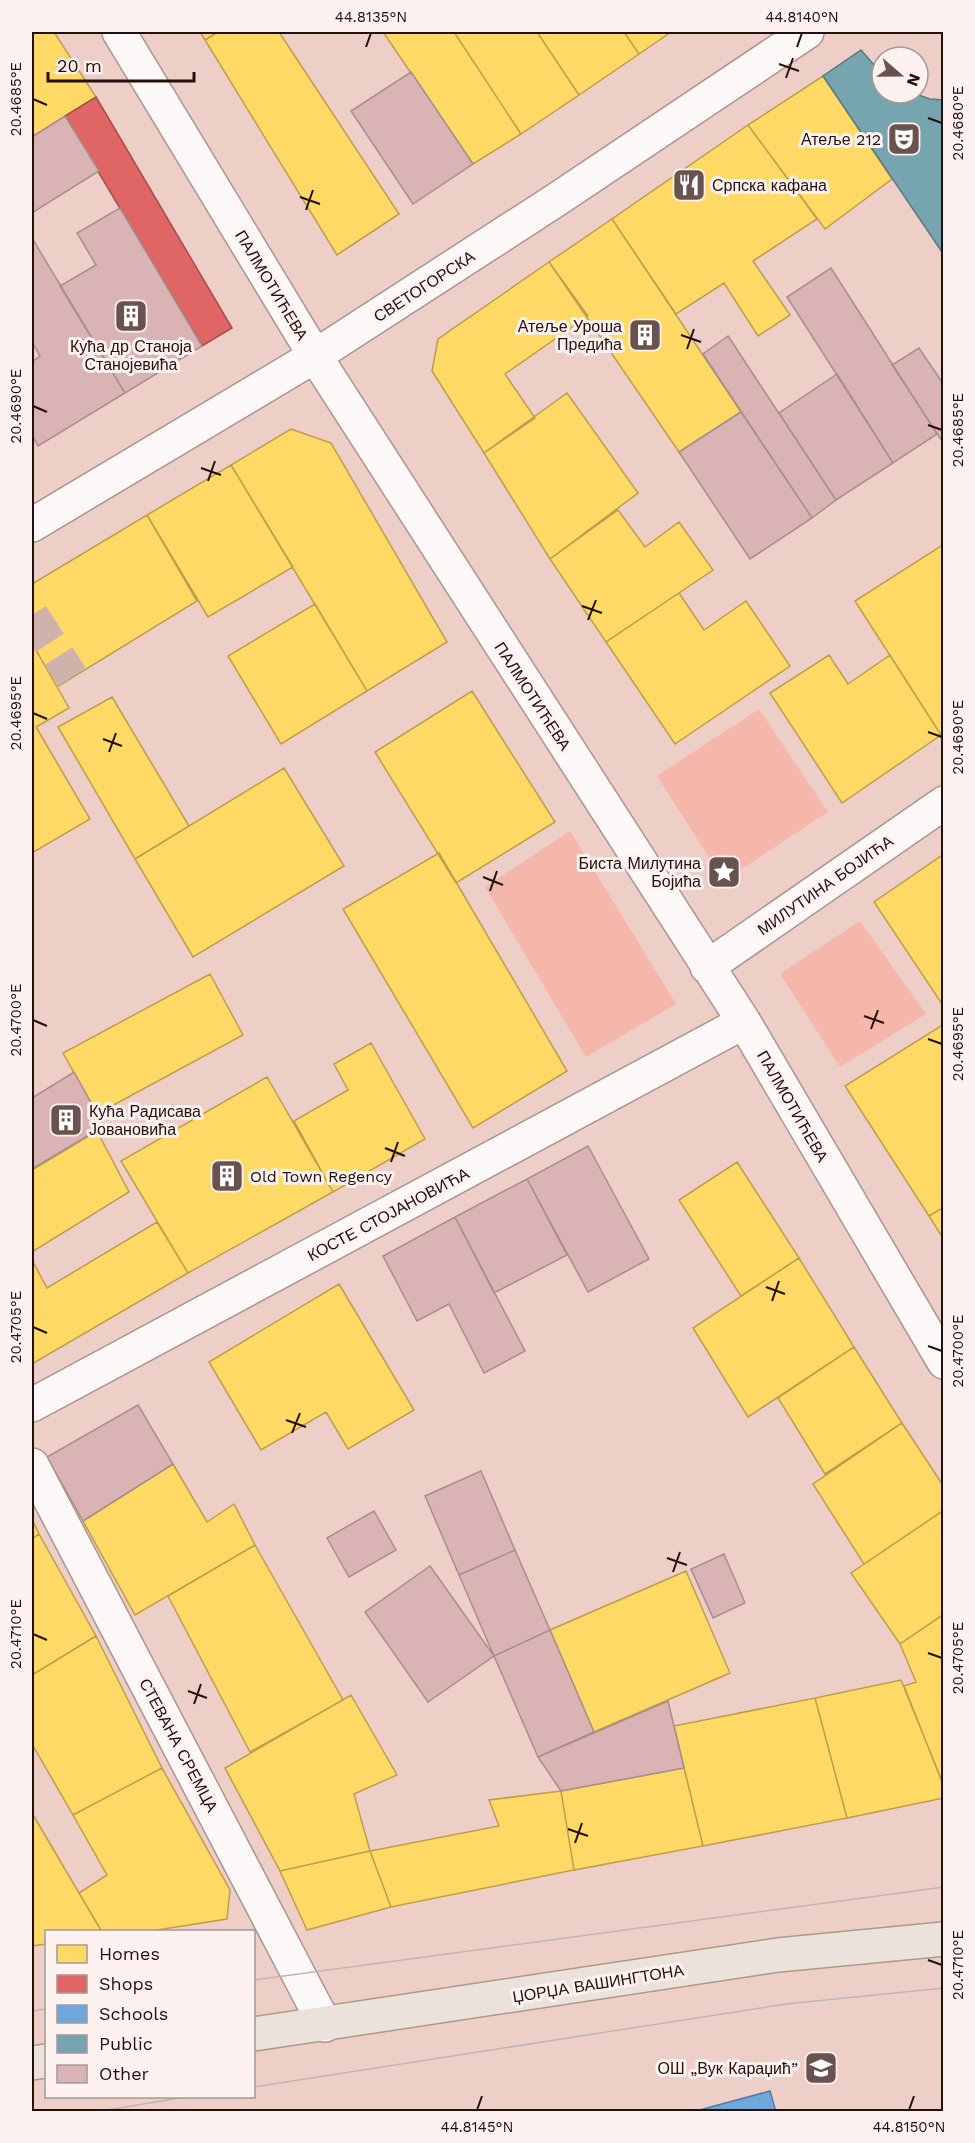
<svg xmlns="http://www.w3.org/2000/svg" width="975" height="2143" font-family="'Work Sans',sans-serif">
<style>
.green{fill:#f5b7a9}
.homes{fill:#ffd966;stroke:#bd9d4b;stroke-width:1.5}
.shops{fill:#e06666;stroke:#a74c4b;stroke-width:1.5}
.schools{fill:#6fa8dc;stroke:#587a9e;stroke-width:1.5}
.public{fill:#76a5af;stroke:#5d787e;stroke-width:1.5}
.building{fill:#dab3b4;stroke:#a58e8c;stroke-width:1.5}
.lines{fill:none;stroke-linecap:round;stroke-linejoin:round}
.minor-tunnel{stroke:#d0b2ac;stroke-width:33;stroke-dasharray:33 16;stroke-linecap:butt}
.minor-casing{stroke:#ab948e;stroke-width:36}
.major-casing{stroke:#ad9987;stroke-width:36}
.minor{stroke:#fcf8f7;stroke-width:33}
.major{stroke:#ebe3db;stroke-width:33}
.tram{stroke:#beb6b4;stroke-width:1.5}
.ticks{fill:none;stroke:#23100c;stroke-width:2}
.labels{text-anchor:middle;stroke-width:6;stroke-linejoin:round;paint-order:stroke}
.poi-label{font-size:16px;fill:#23100c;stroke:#fef2f0;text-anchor:end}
.street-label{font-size:16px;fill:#23100c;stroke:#fef2f0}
.neatline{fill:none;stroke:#23100c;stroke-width:2}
.ticks-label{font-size:15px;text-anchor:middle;fill:#23100c}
</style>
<rect width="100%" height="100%" fill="#eecfc8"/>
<path class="green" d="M 759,709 L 828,812 L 724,881 L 657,776 Z
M 570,831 L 676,1004 L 586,1057 L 485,887 Z
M 860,921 L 926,1014 L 840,1067 L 780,974 Z"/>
<path class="homes" d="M 32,32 L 54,32 L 96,97 L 32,137 Z
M 200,32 L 218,32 L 205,40 Z
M 218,32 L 279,32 L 399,214 L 337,255 L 205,40 Z
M 383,32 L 454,32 L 521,134 L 473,164 Z
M 454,32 L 537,32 L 579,95 L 521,134 Z
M 537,32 L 624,32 L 639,54 L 579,95 Z
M 624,32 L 671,32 L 639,54 Z
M 823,76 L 892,179 L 825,229 L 748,125 Z
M 748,125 L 817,219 L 753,261 L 790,315 L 758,336 L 724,283 L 676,314 L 612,219 Z
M 612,219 L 741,412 L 679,452 L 549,262 Z
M 549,262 L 588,316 L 505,374 L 535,418 L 484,453 L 432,371 L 438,339 Z
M 567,393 L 638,493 L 550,559 L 484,453 Z
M 291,429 L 331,443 L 447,642 L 367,691 L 231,465 Z
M 231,465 L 293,567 L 208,617 L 147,515 Z
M 618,510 L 645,547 L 679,522 L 713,570 L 606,642 L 550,559 Z
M 147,515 L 197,601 L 57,687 L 32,643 L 32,584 Z
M 944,544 L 944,734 L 941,735 L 855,601 Z
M 679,593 L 704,630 L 746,601 L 790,666 L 675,744 L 606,642 Z
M 315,604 L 367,691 L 281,744 L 228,656 Z
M 32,643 L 69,708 L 36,727 L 90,819 L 32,853 Z
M 829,655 L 848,684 L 890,655 L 941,735 L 842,803 L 770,693 Z
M 472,691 L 555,822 L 456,883 L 375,752 Z
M 112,697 L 189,826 L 135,859 L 58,727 Z
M 284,768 L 344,866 L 193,957 L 135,859 Z
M 439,853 L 567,1071 L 473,1128 L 343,909 Z
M 944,854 L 944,1007 L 874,902 Z
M 210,974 L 243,1035 L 97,1114 L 63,1053 Z
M 944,1024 L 944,1207 L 929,1216 L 845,1086 Z
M 371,1043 L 425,1139 L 333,1192 L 294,1121 L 348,1090 L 334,1064 Z
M 267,1077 L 333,1192 L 188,1273 L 121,1161 Z
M 97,1131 L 129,1192 L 32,1252 L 32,1170 Z
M 737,1162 L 799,1258 L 741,1296 L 679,1200 Z
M 944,1207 L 944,1240 L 929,1216 Z
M 157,1222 L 188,1273 L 32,1364 L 32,1260 L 47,1288 Z
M 799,1258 L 854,1347 L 748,1417 L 693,1328 Z
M 339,1284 L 414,1410 L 348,1449 L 326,1412 L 261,1450 L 209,1362 Z
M 854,1347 L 902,1423 L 825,1474 L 778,1398 Z
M 902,1423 L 944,1487 L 944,1510 L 864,1564 L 813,1484 Z
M 173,1464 L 207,1522 L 234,1504 L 255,1545 L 135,1615 L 83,1521 Z
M 944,1510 L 944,1614 L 900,1644 L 851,1573 Z
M 32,1519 L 39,1534 L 32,1539 Z
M 39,1534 L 96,1636 L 32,1675 L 32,1539 Z
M 255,1545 L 343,1700 L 250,1752 L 168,1596 Z
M 686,1571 L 730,1673 L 594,1732 L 550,1630 Z
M 944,1614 L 944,1781 L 942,1782 L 904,1686 L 916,1682 L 900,1644 Z
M 96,1636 L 162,1768 L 73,1815 L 32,1744 L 32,1675 Z
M 901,1680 L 944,1786 L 944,1798 L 847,1818 L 815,1698 Z
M 351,1695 L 397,1775 L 354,1794 L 370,1851 L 280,1871 L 225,1768 Z
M 815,1698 L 847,1818 L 703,1846 L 674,1726 Z
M 162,1768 L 230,1890 L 227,1919 L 144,1932 L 102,1932 L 79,1893 L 107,1875 L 73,1815 Z
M 684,1768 L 703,1846 L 574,1870 L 561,1791 Z
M 561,1791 L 574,1870 L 391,1907 L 370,1851 L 499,1826 L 489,1800 Z
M 32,1813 L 79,1893 L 102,1932 L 46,1932 L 46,1944 L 32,1946 Z
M 370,1851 L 391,1907 L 307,1930 L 280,1871 Z"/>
<path class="shops" d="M 96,97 L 232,328 L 202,346 L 65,116 Z"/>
<path class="schools" d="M 770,2091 L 776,2112 L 692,2112 Z"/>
<path class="public" d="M 861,50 L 882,74 L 882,93 L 913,93 L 930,99 L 944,100 L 944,255 L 823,76 Z"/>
<path class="building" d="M 411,72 L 473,164 L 413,204 L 351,111 Z
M 65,116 L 99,171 L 32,213 L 32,137 Z
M 120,208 L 202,346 L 125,393 L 60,286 L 96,265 L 77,233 Z
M 32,238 L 125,393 L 38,446 L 32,435 L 32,362 L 40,356 L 32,342 Z
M 831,268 L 937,434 L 893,463 L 787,297 Z
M 728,336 L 836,500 L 812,518 L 703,354 Z
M 919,348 L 944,385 L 944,444 L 892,365 Z
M 837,374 L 893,463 L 836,500 L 779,413 Z
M 741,412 L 812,518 L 750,559 L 679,452 Z
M 74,1072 L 104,1126 L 32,1169 L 32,1098 Z
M 588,1146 L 649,1259 L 588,1292 L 527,1179 Z
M 527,1179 L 567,1255 L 494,1293 L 455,1217 Z
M 455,1217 L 525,1351 L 484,1373 L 449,1304 L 417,1321 L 383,1256 Z
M 138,1405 L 173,1464 L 83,1521 L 47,1457 Z
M 481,1471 L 515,1550 L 459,1575 L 425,1496 Z
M 374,1511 L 396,1550 L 349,1577 L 327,1538 Z
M 515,1550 L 550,1630 L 494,1656 L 459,1575 Z
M 724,1554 L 745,1603 L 713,1618 L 691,1569 Z
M 430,1566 L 494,1656 L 428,1702 L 365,1612 Z
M 550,1630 L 594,1732 L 538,1757 L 494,1656 Z
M 668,1701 L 684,1768 L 561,1791 L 538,1757 Z"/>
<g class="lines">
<path class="minor-tunnel" d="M 32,615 L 72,677"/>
<defs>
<path id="minor" d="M 119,32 L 315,356 L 744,1022 L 944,1362
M 32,525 L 315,356 L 556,200 L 807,32
M 707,967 L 944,803
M 32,1405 L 744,1022
M 32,1465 L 325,2025"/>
<path id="major" d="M 254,2034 L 778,1955 L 944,1939
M 32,2063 L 46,2061"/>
</defs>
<use href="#minor" class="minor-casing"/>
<use href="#major" class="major-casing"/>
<use href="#minor" class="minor"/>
<use href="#major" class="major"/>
<path class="tram" d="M 254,1980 L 944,1887
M 32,2011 L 46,2009
M 254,2087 L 786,2004 L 944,1988
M 95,2112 L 192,2096"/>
</g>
<path class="ticks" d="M 366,47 L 371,33M 797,47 L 802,33M 779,64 L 799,71M 786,78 L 793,58M 33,99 L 47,105M 928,118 L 942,123M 300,197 L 320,204M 306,210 L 313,190M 681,335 L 701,342M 687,349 L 694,329M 33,406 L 47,412M 928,425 L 942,430M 201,468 L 221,475M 208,481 L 215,461M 582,606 L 602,613M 588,620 L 596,600M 33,713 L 47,719M 928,732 L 942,737M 103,739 L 122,746M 109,752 L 116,733M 483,877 L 503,885M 490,891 L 497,871M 864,1016 L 884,1023M 33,1020 L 47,1026M 871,1029 L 878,1010M 928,1039 L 942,1044M 385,1148 L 405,1156M 391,1162 L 398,1142M 766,1287 L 785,1294M 772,1301 L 779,1281M 33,1327 L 47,1333M 928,1346 L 942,1351M 286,1420 L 306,1427M 292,1433 L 300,1413M 667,1558 L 687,1565M 673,1572 L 680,1552M 33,1634 L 47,1640M 928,1653 L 942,1658M 188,1691 L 207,1698M 194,1704 L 201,1684M 568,1829 L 588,1836M 575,1843 L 582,1823M 928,1960 L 942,1965M 477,2110 L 482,2096M 909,2110 L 914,2096"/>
<defs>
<symbol id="theatre-square" viewBox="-11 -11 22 22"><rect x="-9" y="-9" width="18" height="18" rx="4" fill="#6a534e" stroke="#fef2f0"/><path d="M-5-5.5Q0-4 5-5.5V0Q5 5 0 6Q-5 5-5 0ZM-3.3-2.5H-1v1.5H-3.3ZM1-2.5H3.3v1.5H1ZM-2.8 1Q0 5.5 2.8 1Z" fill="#fff"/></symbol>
<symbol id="restaurant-square" viewBox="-11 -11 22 22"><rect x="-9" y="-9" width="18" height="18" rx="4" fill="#6a534e" stroke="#fef2f0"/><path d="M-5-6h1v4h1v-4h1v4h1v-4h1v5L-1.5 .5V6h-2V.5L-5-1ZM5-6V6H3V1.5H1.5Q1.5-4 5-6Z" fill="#fff"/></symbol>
<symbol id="building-square" viewBox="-11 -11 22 22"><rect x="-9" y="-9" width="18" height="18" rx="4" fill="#6a534e" stroke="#fef2f0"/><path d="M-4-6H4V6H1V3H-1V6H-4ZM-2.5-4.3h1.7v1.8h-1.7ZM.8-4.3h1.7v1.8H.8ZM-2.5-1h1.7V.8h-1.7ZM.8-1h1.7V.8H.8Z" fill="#fff"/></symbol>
<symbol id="sight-square" viewBox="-11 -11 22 22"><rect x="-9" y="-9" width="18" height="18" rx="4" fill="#6a534e" stroke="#fef2f0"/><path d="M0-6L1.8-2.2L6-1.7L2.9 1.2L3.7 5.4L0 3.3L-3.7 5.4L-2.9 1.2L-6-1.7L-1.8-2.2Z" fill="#fff"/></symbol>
<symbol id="school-square" viewBox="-11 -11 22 22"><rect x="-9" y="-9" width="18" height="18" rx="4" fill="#6a534e" stroke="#fef2f0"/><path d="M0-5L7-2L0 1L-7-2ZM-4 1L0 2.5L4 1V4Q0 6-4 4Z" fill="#fff"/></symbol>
</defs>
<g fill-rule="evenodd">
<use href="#theatre-square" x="885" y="120" width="38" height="38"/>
<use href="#restaurant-square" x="670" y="166" width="38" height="38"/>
<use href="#building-square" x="112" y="297" width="38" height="38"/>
<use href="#building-square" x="626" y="316" width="38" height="38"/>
<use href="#sight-square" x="705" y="853" width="38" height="38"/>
<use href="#building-square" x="47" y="1101" width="38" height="38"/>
<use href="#building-square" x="208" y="1157" width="38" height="38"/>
<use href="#school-square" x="802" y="2049" width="38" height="38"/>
</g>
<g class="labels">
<g class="poi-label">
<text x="881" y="145">Атеље 212</text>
<text x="712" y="191" text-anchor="start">Српска кафана</text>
<text x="622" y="332">Атеље Уроша<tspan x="622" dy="18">Предића</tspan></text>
<text x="131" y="352" text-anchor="middle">Кућа др Станоја<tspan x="131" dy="18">Станојевића</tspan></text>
<text x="701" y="869">Биста Милутина<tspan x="701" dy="18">Бојића</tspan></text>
<text x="89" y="1117" text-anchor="start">Кућа Радисава<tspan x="89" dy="18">Јовановића</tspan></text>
<text x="250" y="1182" text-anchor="start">Old Town Regency</text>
<text x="798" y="2074">ОШ „Вук Караџић”</text>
</g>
<g class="street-label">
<text transform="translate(272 285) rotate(59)" y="6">ПАЛМОТИЋЕВА</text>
<text transform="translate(424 286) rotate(-33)" y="6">СВЕТОГОРСКА</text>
<text transform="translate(533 696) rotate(57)" y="6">ПАЛМОТИЋЕВА</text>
<text transform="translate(825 885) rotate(-35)" y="6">МИЛУТИНА БОЈИЋА</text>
<text transform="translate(793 1106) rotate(60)" y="6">ПАЛМОТИЋЕВА</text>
<text transform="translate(388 1214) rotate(-28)" y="6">КОСТЕ СТОЈАНОВИЋА</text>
<text transform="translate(179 1745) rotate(62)" y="6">СТЕВАНА СРЕМЦА</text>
<text transform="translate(598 1983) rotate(-9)" y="6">ЏОРЏА ВАШИНГТОНА</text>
</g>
</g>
<rect width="975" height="2143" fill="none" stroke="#fef2f0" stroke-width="66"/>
<rect x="45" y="1930" width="210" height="168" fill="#fef2f0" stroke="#a69895" stroke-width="1.5"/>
<rect x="57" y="1945" width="30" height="18" fill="#ffd966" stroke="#a69895" stroke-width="1.5"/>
<text x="99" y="1960" font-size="18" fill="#23100c">Homes</text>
<rect x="57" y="1975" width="30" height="18" fill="#e06666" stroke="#a69895" stroke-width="1.5"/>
<text x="99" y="1990" font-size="18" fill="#23100c">Shops</text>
<rect x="57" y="2005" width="30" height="18" fill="#6fa8dc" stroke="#a69895" stroke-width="1.5"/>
<text x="99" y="2020" font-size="18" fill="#23100c">Schools</text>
<rect x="57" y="2035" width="30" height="18" fill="#76a5af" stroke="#a69895" stroke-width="1.5"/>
<text x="99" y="2050" font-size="18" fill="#23100c">Public</text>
<rect x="57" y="2065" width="30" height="18" fill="#dab3b4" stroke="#a69895" stroke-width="1.5"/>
<text x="99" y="2080" font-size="18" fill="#23100c">Other</text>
<g transform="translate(900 75) rotate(110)"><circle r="28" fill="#fef2f0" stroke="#a69895" stroke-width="1.5"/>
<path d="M0-4.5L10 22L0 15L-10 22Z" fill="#6a534e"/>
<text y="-9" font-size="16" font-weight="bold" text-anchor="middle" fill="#23100c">N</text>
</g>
<path d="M48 72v9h146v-9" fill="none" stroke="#23100c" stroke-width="3"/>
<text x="57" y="72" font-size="18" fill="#23100c" stroke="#fef2f0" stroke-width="4.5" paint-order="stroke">20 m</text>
<rect x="33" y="33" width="909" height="2077" class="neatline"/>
<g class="ticks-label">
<text x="371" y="22">44.8135°N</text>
<text x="802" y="22">44.8140°N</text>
<text transform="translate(16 99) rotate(-90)" y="5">20.4685°E</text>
<text transform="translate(958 123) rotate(-90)" y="5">20.4680°E</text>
<text transform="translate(16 406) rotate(-90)" y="5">20.4690°E</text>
<text transform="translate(958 430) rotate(-90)" y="5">20.4685°E</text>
<text transform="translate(16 713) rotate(-90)" y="5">20.4695°E</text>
<text transform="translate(958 737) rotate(-90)" y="5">20.4690°E</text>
<text transform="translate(16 1020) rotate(-90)" y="5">20.4700°E</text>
<text transform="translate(958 1044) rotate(-90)" y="5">20.4695°E</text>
<text transform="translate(16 1327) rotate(-90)" y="5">20.4705°E</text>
<text transform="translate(958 1351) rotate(-90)" y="5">20.4700°E</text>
<text transform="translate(16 1634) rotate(-90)" y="5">20.4710°E</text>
<text transform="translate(958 1658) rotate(-90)" y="5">20.4705°E</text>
<text transform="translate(958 1965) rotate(-90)" y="5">20.4710°E</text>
<text x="477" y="2132">44.8145°N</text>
<text x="909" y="2132">44.8150°N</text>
</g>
</svg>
